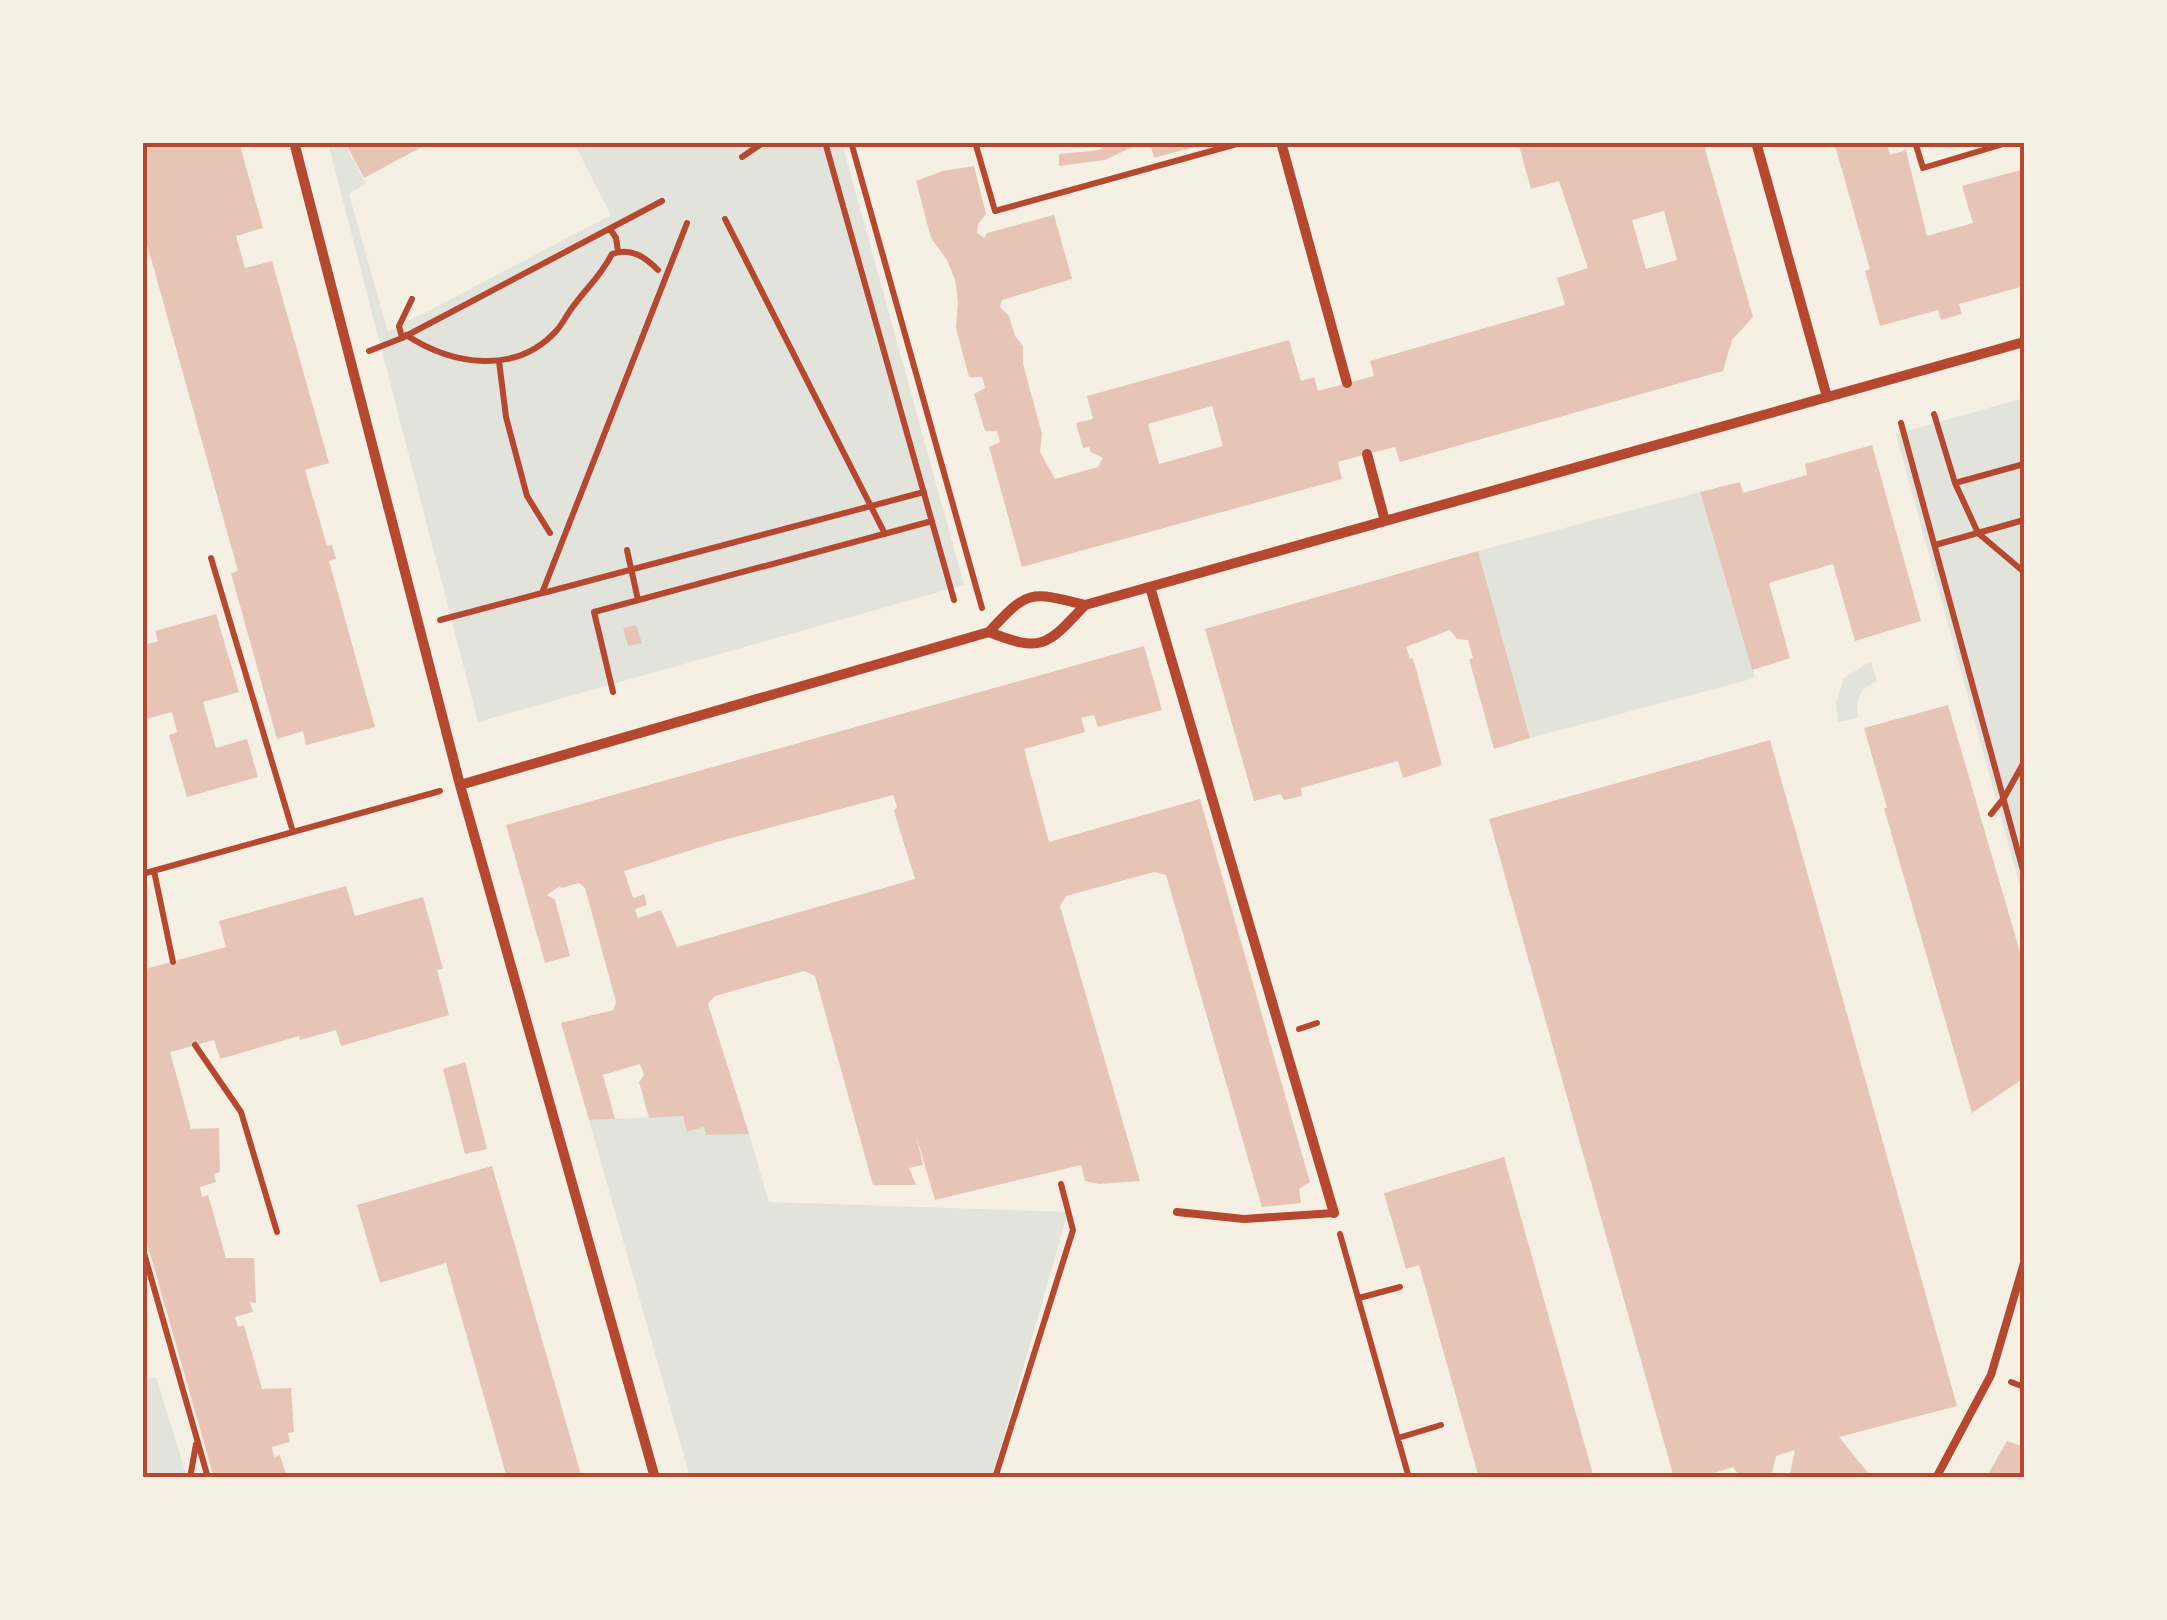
<svg xmlns="http://www.w3.org/2000/svg" width="2167" height="1620" font-family="'Varela Round',sans-serif">
<style>
.green{fill:#e2e4dc}
.building{fill:#e6c5b7;fill-rule:evenodd}
.lines{fill:none;stroke-linecap:round;stroke-linejoin:round}
.path{stroke:#b5482f;stroke-width:6}
.service{stroke:#b5482f;stroke-width:8}
.minor{stroke:#b5482f;stroke-width:10}
.neatline{fill:none;stroke:#b5482f;stroke-width:4}
</style>
<rect width="100%" height="100%" fill="#f6efe4"/>
<path class="green" d="M 328,143 L 344,143 L 366,184 L 349,194 L 388,332 L 611,215 L 574,143 L 842,143 L 964,585 L 478,722 Z
M 2024,398 L 2024,901 L 1896,434 Z
M 1700,492 L 1755,678 L 1530,738 L 1478,551 Z
M 1871,661 L 1877,682 C 1860,687 1855,700 1858,718 L 1838,722 L 1836,704 L 1844,678 Z
M 683,1116 L 688,1132 L 704,1127 L 707,1135 L 749,1134 L 769,1202 L 1068,1212 L 992,1477 L 690,1477 L 589,1120 Z
M 156,1377 L 187,1477 L 143,1478 L 143,1381 Z"/>
<path class="building" d="M 142,142 L 239,142 L 263,228 L 236,236 L 245,268 L 272,261 L 329,463 L 305,470 L 327,546 L 332,545 L 336,559 L 329,561 L 375,727 L 306,745 L 303,731 L 277,739 L 231,573 L 238,571 L 142,226 Z
M 345,142 L 431,142 L 364,178 Z
M 1100,142 L 1143,142 L 1105,160 L 1059,166 L 1059,154 L 1092,151 L 1102,149 Z
M 1150,142 L 1204,142 L 1204,144 L 1154,158 Z
M 1518,142 L 1703,142 L 1753,317 L 1732,340 L 1723,371 L 1400,462 L 1395,447 L 1367,454 L 1338,462 L 1342,479 L 1022,567 L 989,447 L 1000,442 L 997,431 L 985,431 L 974,394 L 985,388 L 982,377 L 969,377 L 956,328 L 958,301 L 955,280 L 947,260 L 931,238 L 916,181 L 943,171 L 974,166 L 986,214 L 978,224 L 977,233 L 984,238 L 987,233 L 1054,215 L 1072,279 L 1002,300 L 1000,307 L 1009,316 L 1015,336 L 1023,346 L 1023,364 L 1042,434 L 1040,452 L 1055,479 L 1098,467 L 1103,458 L 1091,452 L 1089,447 L 1083,448 L 1076,423 L 1093,419 L 1087,396 L 1289,340 L 1301,381 L 1314,377 L 1318,391 L 1374,376 L 1370,361 L 1565,305 L 1557,278 L 1588,268 L 1559,181 L 1531,189 ZM 1664,211 L 1677,260 L 1646,269 L 1632,220 ZM 1212,406 L 1223,446 L 1159,464 L 1148,424 Z
M 1834,142 L 1886,142 L 1890,155 L 1906,150 L 1927,236 L 1973,223 L 1962,186 L 2024,169 L 2024,286 L 1959,304 L 1962,314 L 1941,320 L 1938,310 L 1880,326 L 1865,271 L 1870,269 Z
M 1872,445 L 1921,621 L 1855,641 L 1833,564 L 1769,583 L 1790,658 L 1752,670 L 1700,492 L 1740,482 L 1743,493 L 1807,475 L 1805,464 Z
M 1478,551 L 1530,738 L 1494,749 L 1469,659 L 1473,658 L 1468,640 L 1457,639 L 1450,630 L 1406,647 L 1410,659 L 1413,658 L 1442,765 L 1403,778 L 1398,761 L 1301,788 L 1302,796 L 1284,800 L 1281,794 L 1254,801 L 1205,629 Z
M 216,614 L 239,692 L 203,702 L 216,748 L 247,739 L 258,777 L 187,797 L 169,735 L 177,732 L 172,712 L 142,720 L 142,646 L 158,641 L 155,631 Z
M 636,625 L 642,643 L 628,646 L 623,628 Z
M 1144,646 L 1162,710 L 1098,727 L 1094,715 L 1081,718 L 1085,732 L 1024,749 L 1049,842 L 1200,799 L 1310,1182 L 1299,1189 L 1301,1203 L 1262,1207 L 1166,875 L 1154,872 L 1066,896 L 1060,906 L 1140,1181 L 1099,1184 L 1085,1181 L 1081,1165 L 935,1200 L 916,1135 L 923,1165 L 909,1168 L 916,1185 L 873,1185 L 815,976 L 804,971 L 715,996 L 708,1004 L 749,1134 L 706,1135 L 704,1127 L 687,1132 L 683,1116 L 649,1118 L 639,1082 L 644,1075 L 640,1064 L 603,1075 L 615,1119 L 589,1120 L 561,1023 L 613,1010 L 616,1002 L 585,888 L 579,883 L 561,888 L 560,886 L 547,895 L 555,900 L 570,956 L 545,963 L 506,825 ZM 893,795 L 897,807 L 894,811 L 915,879 L 677,947 L 661,910 L 638,918 L 635,909 L 647,905 L 644,894 L 633,898 L 624,871 L 720,841 Z
M 1948,705 L 2024,966 L 2024,1078 L 1972,1113 L 1884,808 L 1887,808 L 1864,728 Z
M 1770,740 L 1957,1406 L 1839,1437 L 1869,1474 L 1864,1478 L 1789,1478 L 1795,1450 L 1776,1456 L 1771,1478 L 1741,1478 L 1733,1467 L 1698,1478 L 1674,1478 L 1489,819 Z
M 346,886 L 355,916 L 423,897 L 443,969 L 437,970 L 449,1015 L 341,1046 L 336,1030 L 300,1040 L 299,1036 L 220,1059 L 214,1040 L 170,1052 L 191,1129 L 219,1128 L 220,1172 L 214,1174 L 216,1182 L 200,1187 L 202,1197 L 208,1195 L 226,1258 L 254,1258 L 256,1303 L 250,1302 L 253,1312 L 235,1317 L 238,1327 L 244,1325 L 262,1389 L 291,1388 L 294,1432 L 288,1433 L 290,1442 L 272,1447 L 274,1457 L 280,1455 L 287,1478 L 214,1478 L 142,1225 L 142,970 L 226,947 L 219,921 Z
M 465,1062 L 487,1149 L 465,1154 L 443,1069 Z
M 1504,1157 L 1594,1478 L 1479,1478 L 1419,1265 L 1406,1269 L 1384,1193 Z
M 492,1166 L 556,1388 L 582,1478 L 507,1478 L 446,1263 L 380,1283 L 357,1205 Z
M 2007,1441 L 2024,1447 L 2024,1478 L 1986,1478 Z"/>
<g class="lines">
<path class="path" d="M 825,142 L 954,600
M 851,142 L 982,608
M 975,142 L 995,211 L 1244,142
M 1915,142 L 1923,168 L 2010,142
M 742,157 L 764,142
M 725,219 L 885,534
M 610,229 L 616,238 L 618,251
M 406,335 C 452,365 516,376 557,330 C 564,322 568,312 575,304 C 590,284 599,278 612,254 C 631,247 645,257 658,270
M 402,338 L 399,326 L 412,299
M 369,351 L 402,338 L 662,201
M 499,361 L 506,417 L 527,496 L 550,533
M 1934,414 L 1955,483 L 1978,533 L 2024,572
M 1901,423 L 2024,874
M 1955,483 L 2024,464
M 1935,545 L 2024,520
M 627,550 L 638,600
M 211,558 L 293,832
M 543,593 L 924,492
M 440,620 L 542,593 L 687,223
M 613,692 L 594,612 L 932,521
M 1991,814 L 2004,798 L 2024,762
M 154,871 L 173,962
M 142,874 L 440,791
M 1299,1029 L 1317,1023
M 195,1045 L 241,1112 L 277,1232
M 1340,1234 L 1409,1478
M 142,1246 L 208,1478
M 1359,1298 L 1400,1287
M 2011,1382 L 2024,1387
M 1398,1438 L 1441,1425
M 190,1478 L 196,1444
M 995,1478 L 1073,1230 L 1061,1184"/>
<path class="service" d="M 1177,1212 L 1244,1219 L 1334,1213
M 1936,1478 L 1991,1375 L 2024,1263"/>
<path class="minor" d="M 294,142 L 460,785 L 655,1478
M 1281,142 L 1347,383
M 1756,142 L 1827,397
M 1367,454 L 1385,521
M 1150,587 L 1334,1213
M 989,632 C 1042,653 1047,646 1085,605
M 460,785 L 989,632 C 1027,590 1030,591 1085,605 L 2024,342"/>
</g>
<rect width="2167" height="1620" fill="none" stroke="#f6efe4" stroke-width="290"/>
<rect x="145" y="145" width="1877" height="1330" class="neatline"/>
</svg>
